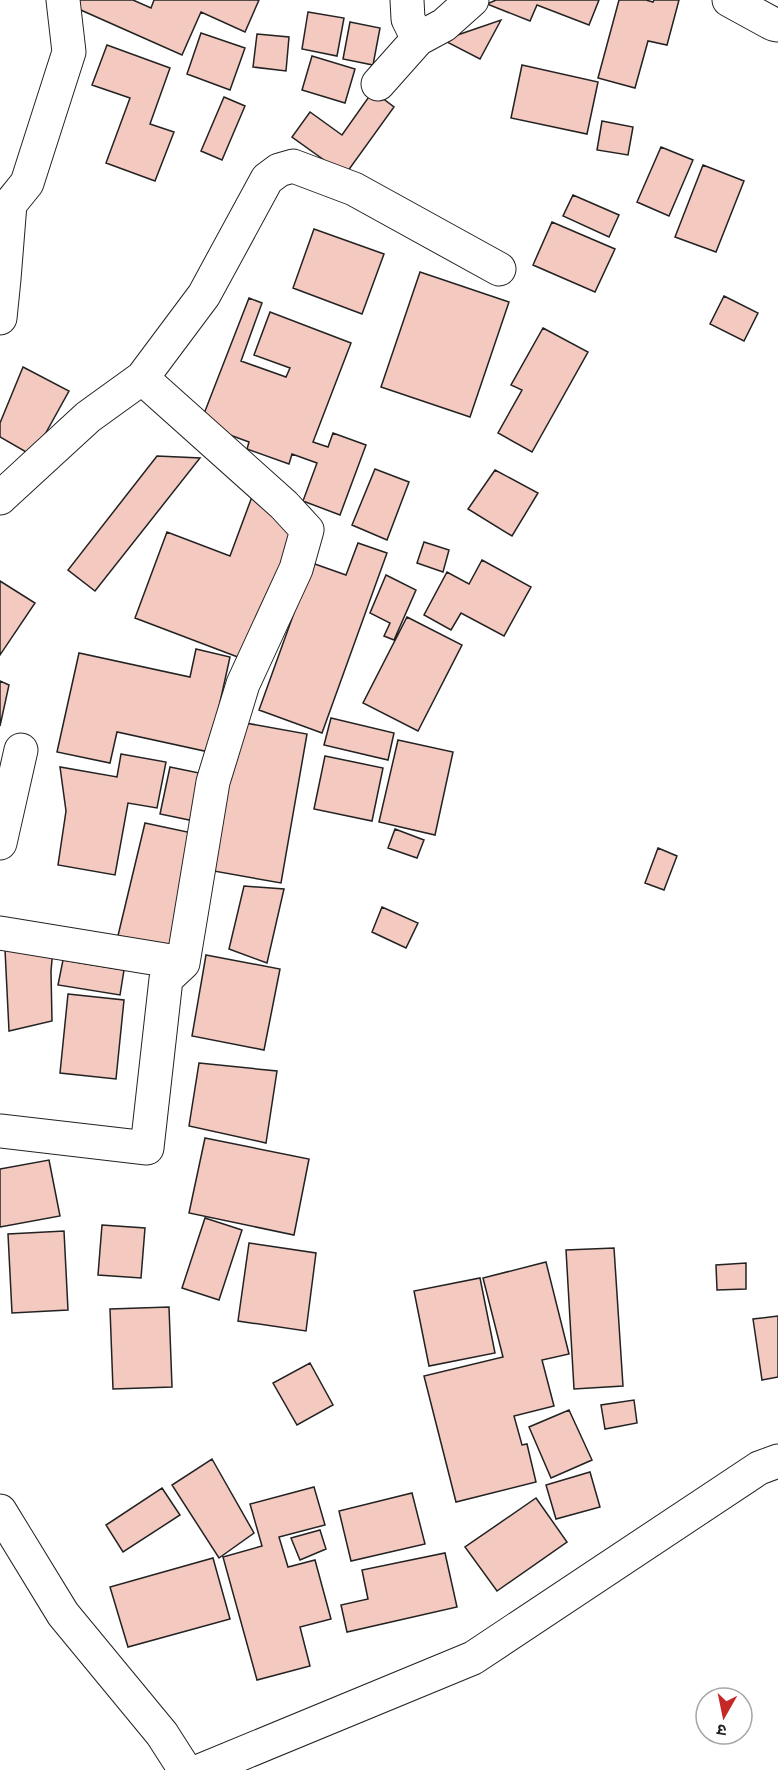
<svg xmlns="http://www.w3.org/2000/svg" width="778" height="1770" font-family="Karla,'Noto Sans Devanagari',sans-serif">
<style>
.building{fill:#f3c9c0;stroke:#222;stroke-width:1.5}
.lines{fill:none;stroke-linecap:round;stroke-linejoin:round}
.street-casing{stroke:#222;stroke-width:35}
.street{stroke:#fff;stroke-width:33}
</style>
<rect width="100%" height="100%" fill="#fff"/>
<path class="building" d="M 77,0 L 133,0 L 151,8 L 154,0 L 259,0 L 245,32 L 201,12 L 182,55 L 74,7 Z
M 496,0 L 599,0 L 589,25 L 537,5 L 530,21 L 487,4 Z
M 619,0 L 646,0 L 653,2 L 654,0 L 679,0 L 667,45 L 648,41 L 635,88 L 598,78 Z
M 308,12 L 344,18 L 337,56 L 302,49 Z
M 501,20 L 480,59 L 443,40 Z
M 350,22 L 380,28 L 373,65 L 343,59 Z
M 201,33 L 245,48 L 230,90 L 187,74 Z
M 257,34 L 289,37 L 286,71 L 253,67 Z
M 107,45 L 170,68 L 150,124 L 174,132 L 155,181 L 106,163 L 130,98 L 92,85 Z
M 312,56 L 355,69 L 345,103 L 302,90 Z
M 522,65 L 598,82 L 587,134 L 511,118 Z
M 373,91 L 394,107 L 345,175 L 292,137 L 310,112 L 342,135 Z
M 224,97 L 245,106 L 222,160 L 201,151 Z
M 602,121 L 633,127 L 628,155 L 597,150 Z
M 661,147 L 693,160 L 669,216 L 637,202 Z
M 703,165 L 744,181 L 716,252 L 675,237 Z
M 573,195 L 619,215 L 609,237 L 563,216 Z
M 552,222 L 615,249 L 595,292 L 533,265 Z
M 314,229 L 384,254 L 362,314 L 293,288 Z
M 420,272 L 509,302 L 470,417 L 381,387 Z
M 724,296 L 758,313 L 744,341 L 710,324 Z
M 249,298 L 262,303 L 241,361 L 286,377 L 290,368 L 254,355 L 270,312 L 351,343 L 313,442 L 328,447 L 333,433 L 366,445 L 340,515 L 303,501 L 317,463 L 292,454 L 289,464 L 247,449 L 249,442 L 200,424 Z
M 543,328 L 588,352 L 532,452 L 498,433 L 522,390 L 511,385 Z
M 23,367 L 69,391 L 33,456 L 0,437 L 0,423 Z
M 157,456 L 200,458 L 95,591 L 68,570 Z
M 375,469 L 409,482 L 387,540 L 352,525 Z
M 495,470 L 538,493 L 512,536 L 468,509 Z
M 253,494 L 297,529 L 243,659 L 135,618 L 167,532 L 230,556 Z
M 424,542 L 449,550 L 443,572 L 417,563 Z
M 358,543 L 387,553 L 322,733 L 259,710 L 312,563 L 346,575 Z
M 482,560 L 531,587 L 504,636 L 461,613 L 451,630 L 424,615 L 447,572 L 469,584 Z
M 386,575 L 416,590 L 394,640 L 384,636 L 390,623 L 370,613 Z
M 0,581 L 35,603 L 0,655 Z
M 407,617 L 462,645 L 418,731 L 363,703 Z
M 196,649 L 230,657 L 209,752 L 117,732 L 110,763 L 57,752 L 79,653 L 190,677 Z
M 0,681 L 9,685 L 0,726 Z
M 331,718 L 394,733 L 388,760 L 324,745 Z
M 240,722 L 307,734 L 281,883 L 208,870 Z
M 398,740 L 453,752 L 435,835 L 379,822 Z
M 121,754 L 166,762 L 157,808 L 128,803 L 115,875 L 58,865 L 66,811 L 60,767 L 117,777 Z
M 325,756 L 383,768 L 372,821 L 314,809 Z
M 170,767 L 209,775 L 199,822 L 160,814 Z
M 145,823 L 197,834 L 178,955 L 116,944 Z
M 395,829 L 424,840 L 417,858 L 388,848 Z
M 658,848 L 677,856 L 664,890 L 645,883 Z
M 244,886 L 284,889 L 267,963 L 229,949 Z
M 382,907 L 418,923 L 406,948 L 372,932 Z
M 53,949 L 51,971 L 52,1021 L 9,1031 L 5,950 Z
M 206,955 L 280,969 L 264,1050 L 192,1036 Z
M 63,960 L 124,970 L 120,995 L 58,985 Z
M 68,994 L 124,1000 L 116,1079 L 60,1073 Z
M 199,1063 L 277,1071 L 266,1143 L 189,1126 Z
M 205,1138 L 309,1159 L 294,1235 L 189,1213 Z
M 49,1160 L 60,1216 L 0,1227 L 0,1169 Z
M 205,1218 L 242,1230 L 219,1300 L 182,1288 Z
M 102,1225 L 145,1228 L 141,1278 L 98,1275 Z
M 64,1231 L 68,1310 L 12,1313 L 8,1234 Z
M 249,1243 L 316,1253 L 306,1331 L 238,1321 Z
M 614,1248 L 623,1386 L 574,1389 L 566,1250 Z
M 546,1262 L 569,1354 L 542,1360 L 554,1406 L 514,1416 L 522,1445 L 527,1444 L 536,1482 L 456,1502 L 424,1376 L 503,1357 L 483,1278 Z
M 746,1263 L 746,1289 L 717,1290 L 716,1265 Z
M 480,1278 L 495,1353 L 429,1366 L 414,1291 Z
M 169,1307 L 172,1387 L 113,1389 L 110,1309 Z
M 778,1316 L 778,1377 L 762,1380 L 753,1319 Z
M 310,1363 L 333,1405 L 297,1425 L 273,1383 Z
M 634,1400 L 637,1423 L 605,1429 L 601,1405 Z
M 569,1410 L 592,1460 L 551,1478 L 529,1427 Z
M 212,1459 L 254,1533 L 219,1558 L 172,1485 Z
M 590,1472 L 600,1507 L 556,1519 L 546,1485 Z
M 314,1487 L 325,1525 L 279,1537 L 288,1567 L 315,1560 L 331,1619 L 300,1627 L 310,1666 L 257,1680 L 223,1557 L 262,1546 L 250,1504 Z
M 162,1488 L 180,1515 L 123,1552 L 106,1525 Z
M 412,1493 L 425,1544 L 351,1561 L 339,1511 Z
M 536,1498 L 567,1542 L 497,1591 L 465,1547 Z
M 320,1530 L 326,1549 L 300,1560 L 291,1538 Z
M 445,1553 L 457,1607 L 347,1632 L 341,1605 L 368,1599 L 362,1570 Z
M 213,1558 L 230,1619 L 128,1647 L 110,1587 Z"/>
<g class="lines">
<defs>
<path id="street" d="M 407,0 L 408,19 L 418,39
M 729,0 L 773,24 L 778,25
M 378,84 L 418,39 L 444,25 L 472,0
M 0,278 L 4,279 L 0,318
M 4,279 L 10,204 L 27,183 L 69,52 L 63,0
M 142,378 L 204,295 L 267,179 L 279,170 L 293,166 L 354,189 L 499,269
M 0,498 L 88,417 L 142,378 L 284,505 L 307,530 L 296,569 L 243,684 L 213,782 L 183,963 L 166,979 L 147,1148 L 0,1131
M 0,843 L 21,750
M 0,933 L 183,963
M 0,1511 L 63,1614 L 162,1734 L 185,1770
M 202,1770 L 473,1658 L 759,1468 L 778,1461"/>
</defs>
<use href="#street" class="street-casing"/>
<use href="#street" class="street"/>
</g>
<g transform="translate(724 1716) rotate(189)"><circle r="28" fill="#ffffff" stroke="#a7a7a7" stroke-width="1.5"/>
<path d="M0-4.5L10 22L0 15L-10 22Z" fill="#c62828"/>
<text y="-9" font-size="16" font-weight="bold" text-anchor="middle" fill="#222222">उ</text>
</g>
</svg>
